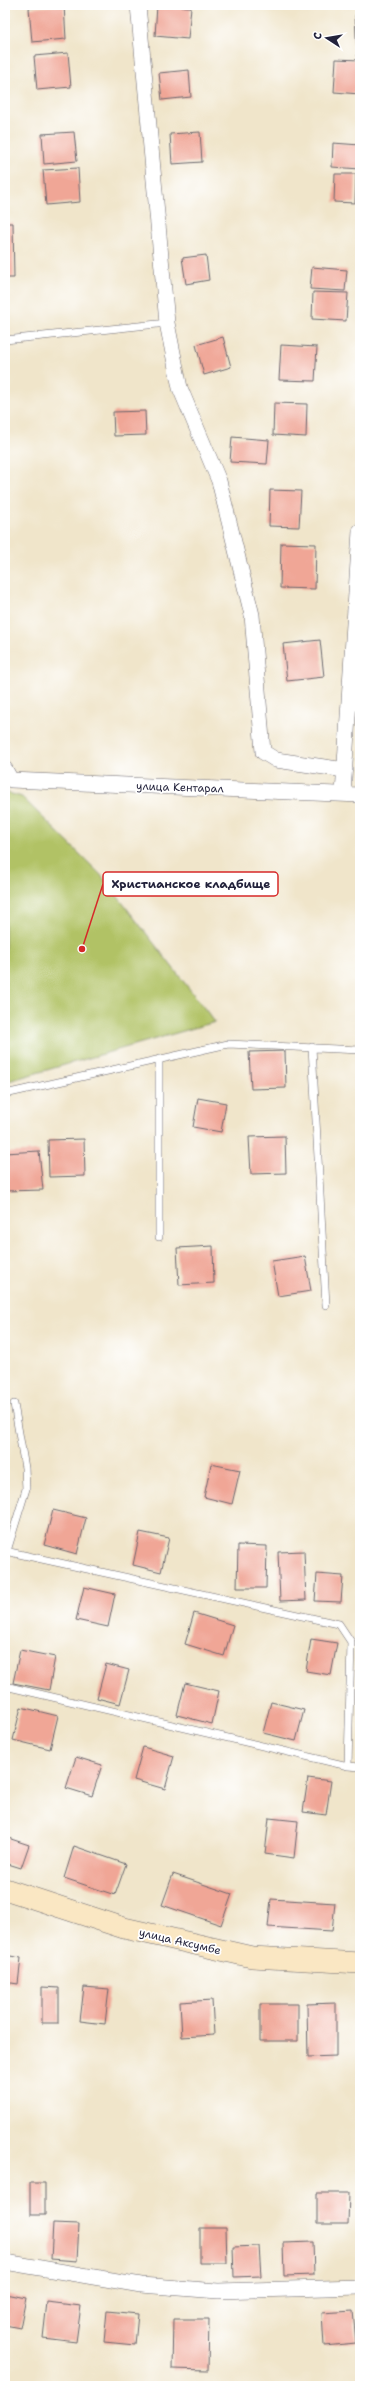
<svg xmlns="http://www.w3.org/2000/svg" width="365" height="2391" font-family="'Shantell Sans',sans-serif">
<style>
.green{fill:#b1c265;stroke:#6a7250}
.building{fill:#f0a696}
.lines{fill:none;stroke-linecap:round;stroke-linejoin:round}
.service-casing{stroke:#6a666d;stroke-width:8}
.minor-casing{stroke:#6a666d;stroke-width:16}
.secondary-casing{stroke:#6a666d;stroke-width:22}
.service{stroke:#fff;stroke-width:7}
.minor{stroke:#fff;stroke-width:15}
.secondary{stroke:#fae7c3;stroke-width:21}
.labels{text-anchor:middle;stroke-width:3.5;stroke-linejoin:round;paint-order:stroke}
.street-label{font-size:11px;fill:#22223b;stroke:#fff}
.leader{fill:none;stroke:#d62828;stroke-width:1.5}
.callout-dot{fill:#d62828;stroke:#fff;stroke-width:1.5}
.callout{fill:#fff;stroke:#d62828;stroke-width:1.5}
.callout-label{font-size:12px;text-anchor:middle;font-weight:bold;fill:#22223b}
</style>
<rect width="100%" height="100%" fill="#fff"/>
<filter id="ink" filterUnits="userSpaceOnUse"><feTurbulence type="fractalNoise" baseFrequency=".025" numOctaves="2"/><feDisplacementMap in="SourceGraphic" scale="8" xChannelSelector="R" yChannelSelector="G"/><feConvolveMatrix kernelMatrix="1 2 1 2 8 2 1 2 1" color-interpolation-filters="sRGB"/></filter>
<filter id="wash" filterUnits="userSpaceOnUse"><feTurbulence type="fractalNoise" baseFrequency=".012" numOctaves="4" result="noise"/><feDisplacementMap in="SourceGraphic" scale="16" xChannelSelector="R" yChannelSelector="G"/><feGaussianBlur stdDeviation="0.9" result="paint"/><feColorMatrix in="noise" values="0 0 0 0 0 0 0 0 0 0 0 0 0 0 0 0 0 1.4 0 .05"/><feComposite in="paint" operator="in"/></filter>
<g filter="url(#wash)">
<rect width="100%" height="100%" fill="#f0e5ca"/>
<path class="green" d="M 5,792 L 22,797 L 101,875 L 215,1022 L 5,1082 Z"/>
<g id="blocks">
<path class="building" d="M 64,5 L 66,39 L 32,42 L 29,8 Z
M 157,5 L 191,7 L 188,39 L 155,36 Z
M 355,15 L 360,15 L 360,56 L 357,56 Z
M 68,53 L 71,87 L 37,90 L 34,56 Z
M 336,59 L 360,60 L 360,94 L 334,92 Z
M 189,70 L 191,97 L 162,100 L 159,73 Z
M 74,132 L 77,161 L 44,164 L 42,134 Z
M 200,132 L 202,162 L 172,164 L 170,134 Z
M 333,143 L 360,145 L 360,169 L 332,167 Z
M 78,168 L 80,202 L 46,205 L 43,170 Z
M 335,174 L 356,174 L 355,203 L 334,202 Z
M 5,223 L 13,223 L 14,278 L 5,278 Z
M 206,255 L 209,280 L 186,284 L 182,258 Z
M 312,267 L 347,270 L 345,291 L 310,289 Z
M 313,292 L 348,293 L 346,321 L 312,319 Z
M 223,337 L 231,367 L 204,375 L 196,345 Z
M 281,345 L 317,347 L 315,381 L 279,380 Z
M 274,403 L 307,404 L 306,437 L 273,435 Z
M 145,411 L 146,435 L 114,436 L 113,412 Z
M 232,437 L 269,440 L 267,464 L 230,462 Z
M 270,490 L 301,491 L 299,527 L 269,526 Z
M 281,543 L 316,544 L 315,589 L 280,588 Z
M 320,640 L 324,677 L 287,681 L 283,644 Z
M 285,1051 L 286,1088 L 251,1089 L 249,1052 Z
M 198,1098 L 226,1103 L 221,1132 L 193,1127 Z
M 285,1136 L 286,1173 L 251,1174 L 249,1137 Z
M 84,1139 L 85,1176 L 49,1177 L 48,1140 Z
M 39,1151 L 43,1190 L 5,1191 L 5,1153 Z
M 213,1246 L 214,1283 L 179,1285 L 177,1248 Z
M 305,1256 L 311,1291 L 278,1296 L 272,1261 Z
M 211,1464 L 240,1470 L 232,1504 L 204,1497 Z
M 53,1510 L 86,1518 L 77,1554 L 44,1545 Z
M 140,1532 L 169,1538 L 161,1572 L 133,1565 Z
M 238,1545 L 267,1546 L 266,1588 L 237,1588 Z
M 304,1551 L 306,1600 L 280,1601 L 278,1552 Z
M 317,1574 L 343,1576 L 341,1602 L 315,1601 Z
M 84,1587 L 115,1594 L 108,1627 L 76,1620 Z
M 194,1613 L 233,1625 L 224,1656 L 185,1644 Z
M 311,1639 L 337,1643 L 331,1675 L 306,1671 Z
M 20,1650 L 55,1657 L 49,1690 L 13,1683 Z
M 106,1664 L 129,1670 L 120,1704 L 97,1698 Z
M 185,1683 L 219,1691 L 212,1724 L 177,1715 Z
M 271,1702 L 304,1710 L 296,1741 L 263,1733 Z
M 21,1707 L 58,1716 L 50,1749 L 13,1740 Z
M 143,1747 L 174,1756 L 165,1789 L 134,1780 Z
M 76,1757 L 102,1765 L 92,1796 L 66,1788 Z
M 308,1778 L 331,1781 L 326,1815 L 303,1812 Z
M 269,1818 L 298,1821 L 294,1858 L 265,1854 Z
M 5,1837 L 29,1845 L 21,1868 L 5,1863 Z
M 74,1846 L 126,1864 L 115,1895 L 64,1878 Z
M 173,1874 L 232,1894 L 221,1925 L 162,1905 Z
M 271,1899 L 335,1903 L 332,1931 L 268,1927 Z
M 5,1955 L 21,1958 L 18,1984 L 5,1982 Z
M 42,1987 L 59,1988 L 59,2023 L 42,2023 Z
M 84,1987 L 109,1989 L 105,2024 L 80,2021 Z
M 212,2000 L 214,2035 L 182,2037 L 180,2002 Z
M 336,2003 L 336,2056 L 308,2057 L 307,2004 Z
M 260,2004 L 298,2004 L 298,2041 L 260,2041 Z
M 30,2183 L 45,2183 L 45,2215 L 30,2215 Z
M 317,2193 L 349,2193 L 348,2224 L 317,2224 Z
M 53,2223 L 79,2224 L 77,2261 L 51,2259 Z
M 200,2228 L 226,2228 L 227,2263 L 200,2263 Z
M 313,2242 L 314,2275 L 284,2276 L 283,2243 Z
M 259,2246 L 261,2276 L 234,2277 L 233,2247 Z
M 5,2294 L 26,2298 L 20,2328 L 5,2325 Z
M 47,2302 L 81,2306 L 76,2342 L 43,2338 Z
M 107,2311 L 138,2314 L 135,2345 L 104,2342 Z
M 353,2311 L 356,2343 L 324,2346 L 322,2313 Z
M 173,2319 L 209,2319 L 208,2370 L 172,2369 Z"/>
</g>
</g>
<g filter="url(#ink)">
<use href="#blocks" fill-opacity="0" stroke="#6a666d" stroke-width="1"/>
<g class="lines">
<defs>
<path id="service" d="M 5,340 L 167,323
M 312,1047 L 326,1305
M 5,1094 L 228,1044 L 360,1050
M 159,1237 L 159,1059
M 5,1551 L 339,1624 L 351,1642 L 348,1766 L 360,1767
M 7,1551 L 26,1489 L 25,1468 L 14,1404
M 5,1686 L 348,1766"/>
<path id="minor" d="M 138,5 L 167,323 L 180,388 L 219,481 L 252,615 L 263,752 L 276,760 L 345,770
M 5,769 L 11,780 L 360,795
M 343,794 L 360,531
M 5,2262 L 141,2285 L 218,2291 L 360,2287"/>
<path id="secondary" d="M 5,1889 L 124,1928 L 252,1957 L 360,1963"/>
</defs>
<use href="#service" class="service-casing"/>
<use href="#minor" class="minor-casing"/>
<use href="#secondary" class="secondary-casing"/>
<use href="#service" class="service"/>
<use href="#minor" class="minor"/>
<use href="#secondary" class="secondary"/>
</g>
</g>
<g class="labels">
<g class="street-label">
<text transform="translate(180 787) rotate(2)" y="4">улица Кентарал</text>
<text transform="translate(180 1941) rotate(13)" y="4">улица Аксумбе</text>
</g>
</g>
<path class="leader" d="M82 949L103 884"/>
<circle class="callout-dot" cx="82" cy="949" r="4"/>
<rect class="callout" x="103" y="872" width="175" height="24" rx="4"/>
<g class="callout-label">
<text x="191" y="888">Христианское кладбище</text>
</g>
<rect width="365" height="2391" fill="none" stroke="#fff" stroke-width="20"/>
<g transform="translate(327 38) rotate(282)" stroke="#ffffff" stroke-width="3" paint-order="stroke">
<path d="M0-3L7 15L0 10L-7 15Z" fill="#22223b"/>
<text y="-6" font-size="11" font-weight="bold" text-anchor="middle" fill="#22223b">С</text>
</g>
</svg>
